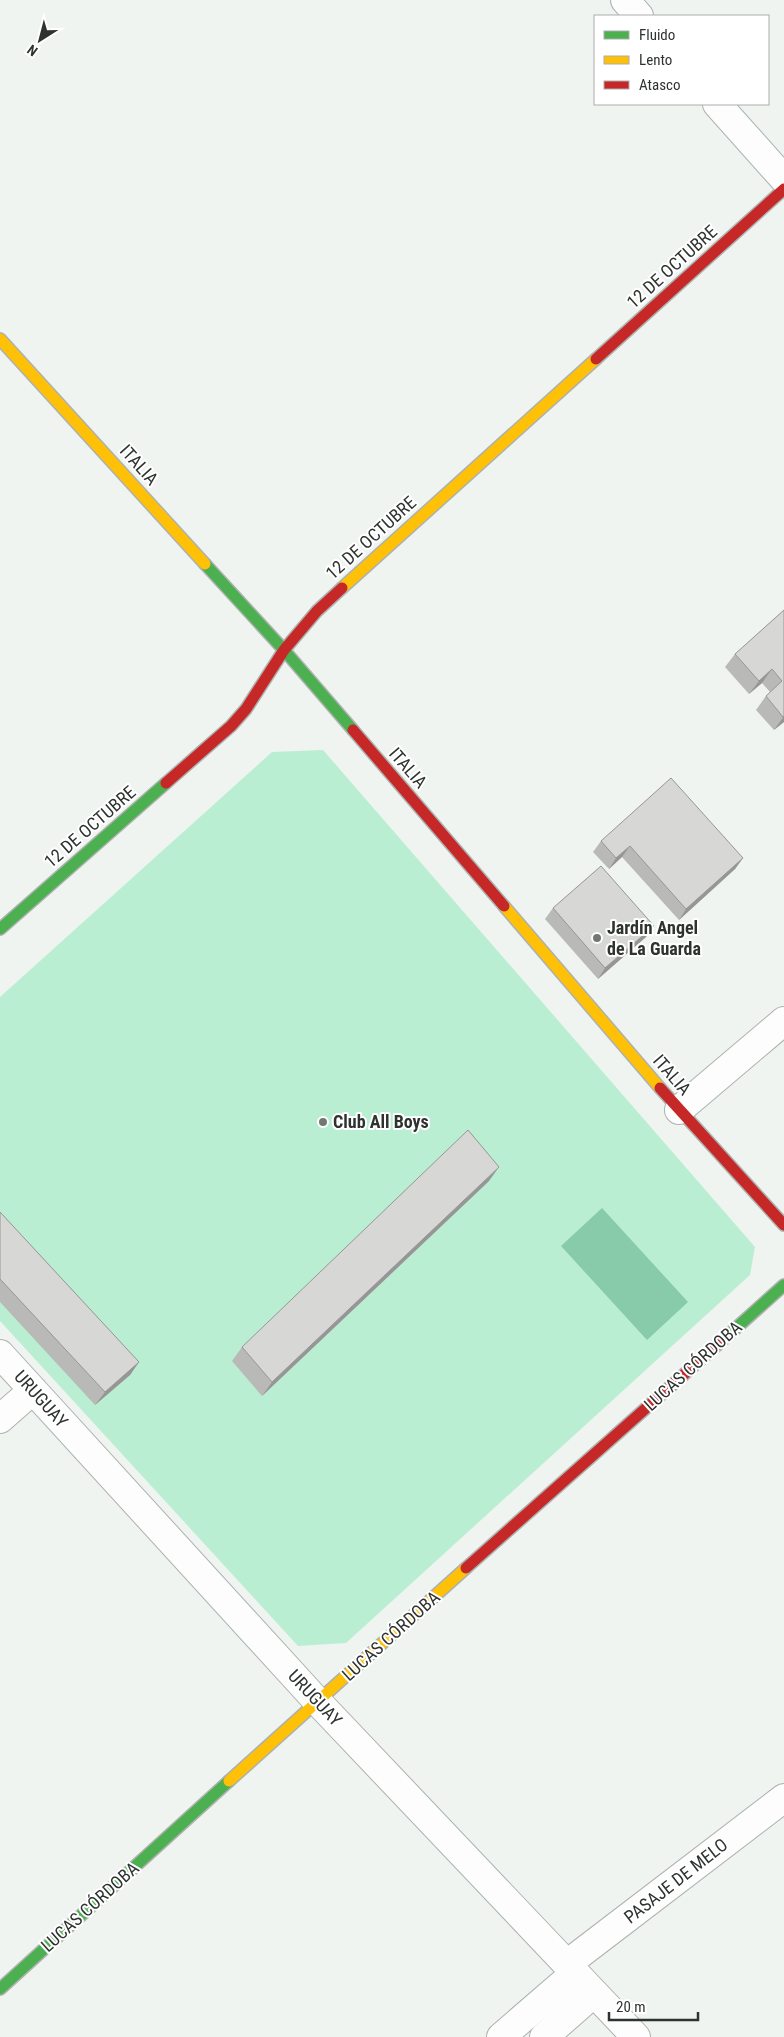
<svg xmlns="http://www.w3.org/2000/svg" width="784" height="2037" font-family="'Roboto Condensed',sans-serif">
<style>
.green{fill:#baeed2}
.water{fill:#87cbaa}
.lines{fill:none;stroke-linecap:round;stroke-linejoin:round}
.street-casing{stroke:#adb1af;stroke-width:30}
.fast-casing{stroke:#adb1af;stroke-width:14}
.slow-casing{stroke:#adb1af;stroke-width:14}
.jam-casing{stroke:#adb1af;stroke-width:14}
.street{stroke:#fdfdfd;stroke-width:28}
.fast{stroke:#4caf50;stroke-width:11}
.slow{stroke:#ffc107;stroke-width:11}
.jam{stroke:#c62828;stroke-width:11}
.wall{fill:#b9b9b8}
.shaded-wall{fill:#969696}
.building{fill:#d7d7d6;stroke:#969696}
.poi-dot{fill:#727774;stroke:#fff;stroke-width:2}
.labels{text-anchor:middle;stroke-width:4;stroke-linejoin:round;paint-order:stroke}
.street-label{font-size:18px;fill:#2e3330;stroke:#fff}
.poi-label{font-size:18px;font-weight:bold;fill:#2e3330;stroke:#fff;text-anchor:start}
</style>
<rect width="100%" height="100%" fill="#eff4f1"/>
<path class="green" d="M 323,750 L 755,1247 L 750,1275 L 346,1643 L 298,1646 L 0,1321 L 0,997 L 272,752 Z"/>
<path class="water" d="M 602,1208 L 688,1302 L 647,1340 L 561,1246 Z"/>
<g class="lines">
<defs>
<path id="street" d="M 625,0 L 639,16
M 717,104 L 784,179
M 679,1110 L 784,1021
M 0,1354 L 317,1701 L 636,2037
M 0,1419 L 33,1390
M 567,1964 L 784,1798
M 501,2037 L 575,1973
M 544,2037 L 594,1993"/>
<path id="fast" d="M 205,564 L 284,650 L 353,730
M 0,929 L 166,783
M 725,1338 L 784,1285
M 0,1989 L 229,1781"/>
<path id="slow" d="M 0,339 L 205,564
M 342,588 L 596,359
M 504,906 L 660,1088
M 229,1781 L 466,1568"/>
<path id="jam" d="M 596,359 L 784,189
M 353,730 L 504,906
M 166,783 L 231,726 L 246,709 L 284,650 L 317,611 L 342,588
M 660,1088 L 784,1225
M 466,1568 L 725,1338"/>
</defs>
<use href="#street" class="street-casing"/>
<use href="#fast" class="fast-casing"/>
<use href="#slow" class="slow-casing"/>
<use href="#jam" class="jam-casing"/>
<use href="#street" class="street"/>
<use href="#fast" class="fast"/>
<use href="#slow" class="slow"/>
<use href="#jam" class="jam"/>
</g>
<path class="wall" d="M 784,610 L 784,722 L 774,730 L 756,710 L 766,696 L 770,692 L 762,683 L 749,694 L 725,667 L 735,654 Z
M 601,841 L 743,858 L 735,869 L 679,920 L 622,857 L 609,869 L 593,852 Z
M 553,908 L 646,937 L 598,979 L 545,919 Z
M 489,1181 L 262,1396 L 232,1361 L 242,1347 Z
M 0,1212 L 139,1362 L 130,1375 L 95,1405 L 0,1302 Z"/>
<path class="shaded-wall" d="M 772,669 L 762,683 L 749,694 L 759,681 Z
M 784,716 L 784,722 L 774,730 Z
M 630,846 L 622,857 L 609,869 L 616,858 Z
M 743,858 L 735,869 L 679,920 L 686,909 Z
M 654,926 L 646,937 L 598,979 L 605,968 Z
M 499,1167 L 489,1181 L 262,1396 L 272,1382 Z
M 139,1362 L 130,1375 L 95,1405 L 105,1392 Z"/>
<path class="building" d="M 784,610 L 784,716 L 783,717 L 766,696 L 782,681 L 772,669 L 759,681 L 735,654 Z
M 671,778 L 743,858 L 686,909 L 630,846 L 616,858 L 601,841 Z
M 601,866 L 654,926 L 605,968 L 553,908 Z
M 468,1130 L 499,1167 L 272,1382 L 242,1347 Z
M 0,1212 L 139,1362 L 105,1392 L 0,1279 Z"/>
<g class="poi-dot">
<circle cx="597" cy="938" r="5"/>
<circle cx="323" cy="1122" r="5"/>
</g>
<g class="labels">
<g class="street-label">
<text transform="translate(672 267) rotate(-42)" y="6">12 DE OCTUBRE</text>
<text transform="translate(139 465) rotate(48)" y="6">ITALIA</text>
<text transform="translate(371 538) rotate(-42)" y="6">12 DE OCTUBRE</text>
<text transform="translate(408 768) rotate(49)" y="6">ITALIA</text>
<text transform="translate(90 827) rotate(-41)" y="6">12 DE OCTUBRE</text>
<text transform="translate(672 1075) rotate(49)" y="6">ITALIA</text>
<text transform="translate(693 1366) rotate(-42)" y="6">LUCAS CÓRDOBA</text>
<text transform="translate(41 1399) rotate(48)" y="6">URUGUAY</text>
<text transform="translate(391 1636) rotate(-42)" y="6">LUCAS CÓRDOBA</text>
<text transform="translate(315 1698) rotate(47)" y="6">URUGUAY</text>
<text transform="translate(676 1881) rotate(-38)" y="6">PASAJE DE MELO</text>
<text transform="translate(90 1907) rotate(-42)" y="6">LUCAS CÓRDOBA</text>
</g>
<g class="poi-label">
<text x="607" y="934">Jardín Angel<tspan x="607" dy="21">de La Guarda</tspan></text>
<text x="333" y="1128">Club All Boys</text>
</g>
</g>
<rect x="594" y="15" width="175" height="90" fill="#ffffff" stroke="#abadac"/>
<rect x="604" y="31" width="25" height="8" fill="#4caf50" stroke="#abadac"/>
<text x="639" y="40" font-size="15" fill="#2e3330">Fluido</text>
<rect x="604" y="56" width="25" height="8" fill="#ffc107" stroke="#abadac"/>
<text x="639" y="65" font-size="15" fill="#2e3330">Lento</text>
<rect x="604" y="81" width="25" height="8" fill="#c62828" stroke="#abadac"/>
<text x="639" y="90" font-size="15" fill="#2e3330">Atasco</text>
<g transform="translate(40 40) rotate(216)" stroke="#ffffff" stroke-width="4" paint-order="stroke">
<path d="M0-4L9 19L0 12L-9 19Z" fill="#2e3330"/>
<text y="-8" font-size="14" font-weight="bold" text-anchor="middle" fill="#2e3330">N</text>
</g>
<path d="M609 2012v8h89v-8" fill="none" stroke="#2e3330" stroke-width="2.5"/>
<text x="616" y="2012" font-size="15" fill="#2e3330" stroke="#ffffff" stroke-width="4" paint-order="stroke">20 m</text>
</svg>
